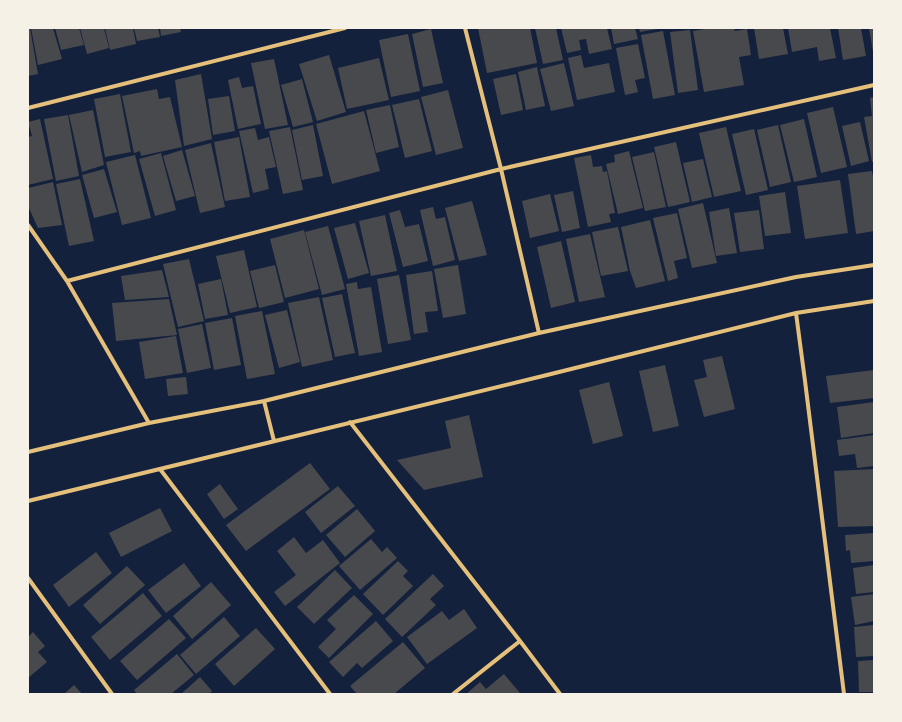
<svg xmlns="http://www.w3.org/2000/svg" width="902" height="722" font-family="Ubuntu,sans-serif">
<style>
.building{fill:#48494c}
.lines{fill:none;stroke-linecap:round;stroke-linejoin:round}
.minor{stroke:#e5c07b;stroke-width:4}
</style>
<rect width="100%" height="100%" fill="#14213d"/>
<path class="building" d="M 28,28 L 30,28 L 38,74 L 28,76 Z
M 31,28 L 53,28 L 62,59 L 38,65 Z
M 55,28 L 79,28 L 84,45 L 61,50 Z
M 80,28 L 104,28 L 109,48 L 87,54 Z
M 105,28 L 133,28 L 136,44 L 110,50 Z
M 134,28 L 158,28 L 160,37 L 137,41 Z
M 160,28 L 180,28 L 181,32 L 161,36 Z
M 478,28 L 530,28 L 537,63 L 487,73 Z
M 535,28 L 556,28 L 563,60 L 543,64 Z
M 561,28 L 607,28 L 612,49 L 589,54 L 586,39 L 579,40 L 581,50 L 567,53 Z
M 611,28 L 635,28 L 638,39 L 614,44 Z
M 639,28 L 657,28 L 657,29 L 640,32 Z
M 711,28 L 734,28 L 735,31 L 747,29 L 751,55 L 739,57 L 744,85 L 704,92 L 693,31 Z
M 754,28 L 783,28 L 788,54 L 759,59 Z
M 788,28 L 830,28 L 836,58 L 819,61 L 817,47 L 792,52 Z
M 838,28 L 861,28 L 866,56 L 843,60 Z
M 869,28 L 874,28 L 874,52 L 873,52 Z
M 431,29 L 443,83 L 423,87 L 412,34 Z
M 690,30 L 698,90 L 678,93 L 670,32 Z
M 663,31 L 675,95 L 653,99 L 641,35 Z
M 408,34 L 420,91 L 391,97 L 379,40 Z
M 638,44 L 645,78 L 635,80 L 638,92 L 625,95 L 616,48 Z
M 329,55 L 346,112 L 317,121 L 299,64 Z
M 581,55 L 584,68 L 609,63 L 615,92 L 577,100 L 568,58 Z
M 379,58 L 389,100 L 347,109 L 338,68 Z
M 274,59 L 288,125 L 265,129 L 251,63 Z
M 564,63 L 574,106 L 551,111 L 540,69 Z
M 537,67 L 545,106 L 526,110 L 518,72 Z
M 201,74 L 212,139 L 184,146 L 175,80 Z
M 516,74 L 523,110 L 501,115 L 493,79 Z
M 239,77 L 242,88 L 253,86 L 261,124 L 238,129 L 228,80 Z
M 302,79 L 313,122 L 293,127 L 281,85 Z
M 157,89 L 159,99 L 170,97 L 182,147 L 141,156 L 140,151 L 134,153 L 122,96 Z
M 448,90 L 463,148 L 436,155 L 421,97 Z
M 120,94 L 131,152 L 105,157 L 94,99 Z
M 229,96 L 235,131 L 213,135 L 208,99 Z
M 874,97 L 874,162 L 872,162 L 864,117 L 872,116 L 870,98 Z
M 419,99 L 432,151 L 405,158 L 392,105 Z
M 390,105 L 399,147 L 376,153 L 366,110 Z
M 833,107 L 847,167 L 821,173 L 807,113 Z
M 93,110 L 104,165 L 82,172 L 69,115 Z
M 364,111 L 380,171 L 332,184 L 316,124 Z
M 68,115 L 79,176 L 56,181 L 44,119 Z
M 40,119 L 53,179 L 28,185 L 28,137 L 32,136 L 28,122 Z
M 804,119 L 817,177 L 794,182 L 780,125 Z
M 860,122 L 869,161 L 851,166 L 842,126 Z
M 313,125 L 323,176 L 302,180 L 292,130 Z
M 778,125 L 791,182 L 770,187 L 757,130 Z
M 290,127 L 303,190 L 283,194 L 269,131 Z
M 726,127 L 741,191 L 714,197 L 699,133 Z
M 255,128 L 258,140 L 269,137 L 276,167 L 265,169 L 269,189 L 253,193 L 239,131 Z
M 754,129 L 768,190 L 746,195 L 732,134 Z
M 239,137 L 250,197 L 225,201 L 214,142 Z
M 676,142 L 690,202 L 668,207 L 654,147 Z
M 211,143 L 225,207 L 200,213 L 185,150 Z
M 182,150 L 195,196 L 176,201 L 163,156 Z
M 629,151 L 643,208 L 618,214 L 606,164 L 615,162 L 614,155 Z
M 654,152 L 666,207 L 645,211 L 632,157 Z
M 161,153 L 176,210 L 155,216 L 139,159 Z
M 135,155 L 151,218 L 122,225 L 106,162 Z
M 591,155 L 593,167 L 602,166 L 603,172 L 607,171 L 615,213 L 609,214 L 611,222 L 588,227 L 574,158 Z
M 703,159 L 712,197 L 692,202 L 683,163 Z
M 104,169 L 117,212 L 94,218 L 82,175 Z
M 872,171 L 874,182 L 874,231 L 856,234 L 848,174 Z
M 80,179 L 94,241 L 69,246 L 56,184 Z
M 840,180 L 848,233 L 805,239 L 797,186 Z
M 53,182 L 62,225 L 38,228 L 28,206 L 28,188 Z
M 573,191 L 580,228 L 562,232 L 554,195 Z
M 785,192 L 791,233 L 765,236 L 759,196 Z
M 550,194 L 559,231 L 530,238 L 522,201 Z
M 472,201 L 487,255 L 459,261 L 445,208 Z
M 703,203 L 717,263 L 692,268 L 678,209 Z
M 433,207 L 436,219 L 445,217 L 455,260 L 433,266 L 420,210 Z
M 729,208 L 737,253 L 716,256 L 709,212 Z
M 400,210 L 405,227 L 419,224 L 428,261 L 403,267 L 389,213 Z
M 759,210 L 764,249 L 740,252 L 734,213 Z
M 677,213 L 687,258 L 674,261 L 678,278 L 668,281 L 653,218 Z
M 385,215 L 397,271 L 371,276 L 359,221 Z
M 650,220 L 665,281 L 636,288 L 630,271 L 621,227 Z
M 355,223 L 369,273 L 348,279 L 334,228 Z
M 328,226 L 345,289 L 322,295 L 305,232 Z
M 618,227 L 628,271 L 601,276 L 592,232 Z
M 304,230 L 319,289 L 285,298 L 270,239 Z
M 590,234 L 605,297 L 579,302 L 566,239 Z
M 561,241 L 575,302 L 551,308 L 537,247 Z
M 244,250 L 257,307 L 230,313 L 216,256 Z
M 189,259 L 204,321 L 178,327 L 163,264 Z
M 275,265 L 284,302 L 259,308 L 250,271 Z
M 458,265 L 466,314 L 443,318 L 434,269 Z
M 162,270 L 169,297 L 125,300 L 121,276 Z
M 432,271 L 438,311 L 425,312 L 428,332 L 414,334 L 406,275 Z
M 399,275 L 411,340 L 388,344 L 377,279 Z
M 221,279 L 228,315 L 205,319 L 198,284 Z
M 357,282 L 358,289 L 371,287 L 382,352 L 359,356 L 346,284 Z
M 342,294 L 355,353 L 335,357 L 322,298 Z
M 319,297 L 333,360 L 302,367 L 288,303 Z
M 169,299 L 177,335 L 116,341 L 112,303 Z
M 287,310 L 300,362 L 279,368 L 265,315 Z
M 262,311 L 275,374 L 247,379 L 235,316 Z
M 232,318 L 241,365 L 214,370 L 205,323 Z
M 202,324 L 211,368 L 187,373 L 178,329 Z
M 176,336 L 183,373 L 145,379 L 139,342 Z
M 722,356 L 735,409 L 704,417 L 694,380 L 707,377 L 703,360 Z
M 665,365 L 679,426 L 653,432 L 639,371 Z
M 874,370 L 874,398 L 830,403 L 826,376 Z
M 186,377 L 188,394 L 168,396 L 166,379 Z
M 609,382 L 623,436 L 593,444 L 579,390 Z
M 874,402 L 874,433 L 841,438 L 837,407 Z
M 469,415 L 483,477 L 424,490 L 397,460 L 451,448 L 445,421 Z
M 874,435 L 874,466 L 857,468 L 855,454 L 839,456 L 837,440 Z
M 310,463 L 330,489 L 246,551 L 226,525 Z
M 874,469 L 874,526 L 838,527 L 834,471 Z
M 220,484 L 238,509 L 224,519 L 207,494 Z
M 338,486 L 355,506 L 321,533 L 305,512 Z
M 160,508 L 172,531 L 121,557 L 109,533 Z
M 357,509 L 375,531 L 345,557 L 326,535 Z
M 874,533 L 874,561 L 851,563 L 850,550 L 846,551 L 845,535 Z
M 294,537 L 306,553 L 323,540 L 340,563 L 285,606 L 274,592 L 296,575 L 277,551 Z
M 371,539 L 382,552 L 387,547 L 397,558 L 360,590 L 339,566 Z
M 96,552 L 112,573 L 69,607 L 53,585 Z
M 398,561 L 408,571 L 403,576 L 413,586 L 383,615 L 363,594 Z
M 184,563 L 201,586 L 166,613 L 148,590 Z
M 874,565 L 874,592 L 856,594 L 853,568 Z
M 127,566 L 145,585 L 100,624 L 83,605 Z
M 335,570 L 352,588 L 314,624 L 297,607 Z
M 433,574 L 444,586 L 430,599 L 436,605 L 402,637 L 385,619 Z
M 211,582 L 231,605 L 192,639 L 173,616 Z
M 143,593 L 162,616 L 110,660 L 91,637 Z
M 874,594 L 874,621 L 855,625 L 851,597 Z
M 354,595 L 373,614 L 329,658 L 318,647 L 336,629 L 327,620 Z
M 464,609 L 477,628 L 427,664 L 407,637 L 442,611 L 449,620 Z
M 224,617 L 240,636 L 196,674 L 180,655 Z
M 169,619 L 186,638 L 137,680 L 120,661 Z
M 376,621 L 393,641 L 362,668 L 357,663 L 343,677 L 329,662 Z
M 874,625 L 874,656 L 856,657 L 854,627 Z
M 256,628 L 275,649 L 234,686 L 215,664 Z
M 33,632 L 45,646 L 38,652 L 47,662 L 28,678 L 28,637 Z
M 403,642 L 425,668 L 394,694 L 357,694 L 350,686 Z
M 177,654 L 194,675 L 171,694 L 137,694 L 134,690 Z
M 874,660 L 874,692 L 859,692 L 858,661 Z
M 504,674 L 520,693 L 519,694 L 466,694 L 480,682 L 486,689 Z
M 200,677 L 212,691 L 209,694 L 181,694 Z
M 74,685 L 82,694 L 64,694 Z"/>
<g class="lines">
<path class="minor" d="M 465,28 L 501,169 L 539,333
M 28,108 L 345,28
M 28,225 L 67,281 L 149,423
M 67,281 L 501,169 L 874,85
M 796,313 L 805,381 L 844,694
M 264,401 L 274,441
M 350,422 L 520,641 L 560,694
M 28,452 L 149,423 L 264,401 L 539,333 L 796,277 L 874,265
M 160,469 L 330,694
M 28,501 L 547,375 L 796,313 L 874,301
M 28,578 L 112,694
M 453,694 L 520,641"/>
</g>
<rect width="902" height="722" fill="none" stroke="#f6f1e7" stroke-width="58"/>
</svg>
